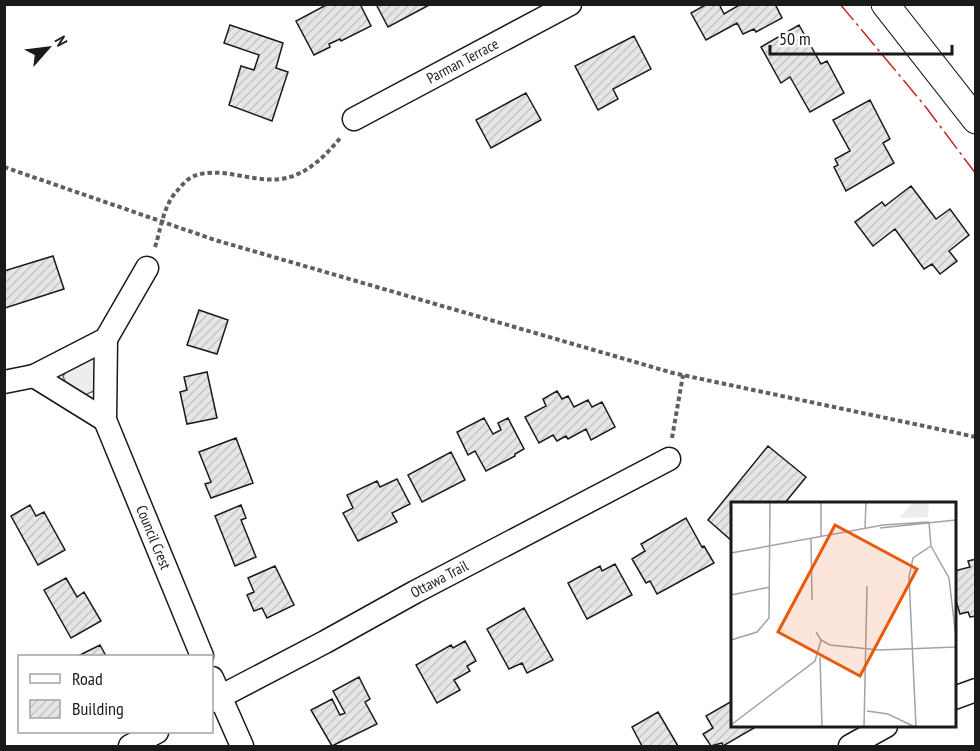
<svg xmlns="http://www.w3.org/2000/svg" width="980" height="751" font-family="'PT Sans Narrow',sans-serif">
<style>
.built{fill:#ededed;stroke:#6a6a6a;stroke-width:1.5}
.building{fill:url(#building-hatch);stroke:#1a1a1a;stroke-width:1.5}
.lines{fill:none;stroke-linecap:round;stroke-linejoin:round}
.minor-casing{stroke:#1a1a1a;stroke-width:25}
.tertiary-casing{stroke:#1a1a1a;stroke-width:29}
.path{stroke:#5f5f5f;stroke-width:4;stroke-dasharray:4.5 3;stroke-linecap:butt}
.minor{stroke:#fff;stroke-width:22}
.tertiary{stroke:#fff;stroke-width:27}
.power{stroke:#c62828;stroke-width:1.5;stroke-dasharray:21 4.5 3 4.5;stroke-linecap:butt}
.labels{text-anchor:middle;stroke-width:4.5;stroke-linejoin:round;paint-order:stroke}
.street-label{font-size:15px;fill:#1a1a1a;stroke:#fff}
.inset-road{fill:none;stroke:#a3a3a3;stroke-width:1.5}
.view{fill:#e8590c;fill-opacity:0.15;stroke:#e8590c;stroke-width:3}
.inset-edge{fill:none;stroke:#1a1a1a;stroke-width:3}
</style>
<defs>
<pattern id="building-hatch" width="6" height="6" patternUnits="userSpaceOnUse" patternTransform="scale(1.5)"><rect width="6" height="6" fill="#e6e6e6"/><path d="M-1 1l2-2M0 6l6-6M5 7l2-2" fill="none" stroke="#c5c5c5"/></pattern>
</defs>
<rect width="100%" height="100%" fill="#fff"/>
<path class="built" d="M 95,356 L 98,385 L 94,391 L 85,395 L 65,382 L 63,376 L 66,371 Z"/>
<path class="building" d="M 328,4 L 360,4 L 371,26 L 341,41 L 340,39 L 329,44 L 330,47 L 314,55 L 296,21 Z
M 376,4 L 431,4 L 388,27 Z
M 707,4 L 719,4 L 724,14 L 741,4 L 775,4 L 782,18 L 756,32 L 754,29 L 743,34 L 737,23 L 706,40 L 691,13 Z
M 230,25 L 283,43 L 276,68 L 288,72 L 272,121 L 229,105 L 241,66 L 254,70 L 259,55 L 224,43 Z
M 799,25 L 821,64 L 827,61 L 844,93 L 810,112 L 790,77 L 781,83 L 761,47 Z
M 634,36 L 651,69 L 613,89 L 618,99 L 598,110 L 575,66 Z
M 526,93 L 541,120 L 491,148 L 476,120 Z
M 870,100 L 890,139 L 883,143 L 894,163 L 846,191 L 834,167 L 838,165 L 835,159 L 850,151 L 833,120 Z
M 911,186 L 936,219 L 950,209 L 969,235 L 949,251 L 957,261 L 940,274 L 932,264 L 924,269 L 895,229 L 873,246 L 855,222 L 882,202 L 885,206 Z
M 53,256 L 64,289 L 5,308 L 4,271 Z
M 199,310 L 228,320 L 217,354 L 187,345 Z
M 207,372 L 217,418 L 187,424 L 180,392 L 187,390 L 184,377 Z
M 557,391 L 562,399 L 568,396 L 574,407 L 588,400 L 592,407 L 602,402 L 615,427 L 591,440 L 586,429 L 568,439 L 566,436 L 557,441 L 553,435 L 539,443 L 525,417 L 546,406 L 543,399 Z
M 484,418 L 493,434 L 501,430 L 498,423 L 508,418 L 524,449 L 515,454 L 515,456 L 486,471 L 475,451 L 468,455 L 457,432 Z
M 236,438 L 253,483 L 211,498 L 205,484 L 211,482 L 199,452 Z
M 768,446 L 806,477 L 784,504 L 732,504 L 732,541 L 708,520 Z
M 451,452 L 465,480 L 422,502 L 408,475 Z
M 397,479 L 410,504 L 392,513 L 397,522 L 358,541 L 343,513 L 353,508 L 347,495 L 377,481 L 380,487 Z
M 30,505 L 36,516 L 44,512 L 65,550 L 38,565 L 11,516 Z
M 241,505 L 246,518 L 241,520 L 256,557 L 235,566 L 215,516 Z
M 686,518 L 702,547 L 704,546 L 714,563 L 657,594 L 650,581 L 646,583 L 632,559 L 645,551 L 641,544 Z
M 976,559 L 976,616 L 970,617 L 968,612 L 960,614 L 954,594 L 954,571 L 970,567 L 968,561 Z
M 615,564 L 632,595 L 587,619 L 568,583 L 600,566 L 602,571 Z
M 275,566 L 294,605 L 267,618 L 262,608 L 254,611 L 247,595 L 254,592 L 248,578 Z
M 66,578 L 77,597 L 84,592 L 101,621 L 71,638 L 44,590 Z
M 524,608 L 553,660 L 527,673 L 522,663 L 509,669 L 487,629 Z
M 465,641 L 476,661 L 467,666 L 470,671 L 454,680 L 460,690 L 437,703 L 416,665 L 451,645 L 453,648 Z
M 100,645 L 106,656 L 78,656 Z
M 359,677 L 370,699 L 365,702 L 377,724 L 332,746 L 311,710 L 332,699 L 340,715 L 345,713 L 333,691 Z
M 732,701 L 732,726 L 753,726 L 754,728 L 723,746 L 722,743 L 711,746 L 703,734 L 713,728 L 706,716 Z
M 658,712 L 678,746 L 642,746 L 632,727 Z"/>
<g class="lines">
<defs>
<g id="minor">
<path id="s1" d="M 354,119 L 570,4"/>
<path id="s2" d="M 106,339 L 105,420 L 202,656"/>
<path d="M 34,376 L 105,420"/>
<path d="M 4,382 L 34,376 L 106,339 L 147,268"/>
<path d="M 212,678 L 242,746"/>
<path d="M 954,698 L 976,690"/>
<path id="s3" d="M 212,701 L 325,642 L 415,592 L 669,459"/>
<path d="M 130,746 L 157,732"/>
<path d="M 850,746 L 886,726"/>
</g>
<path id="tertiary" d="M 885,4 L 976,120"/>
</defs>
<use href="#minor" class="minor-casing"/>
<use href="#tertiary" class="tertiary-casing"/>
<path class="path" d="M 4,167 L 215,240 L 673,373 L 976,437
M 155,247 C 161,229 163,206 177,191 C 181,186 188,178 194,176 C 222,165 256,185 286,178 C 309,173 327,154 341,137
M 672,438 L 683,375"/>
<use href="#minor" class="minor"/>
<use href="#tertiary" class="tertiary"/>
<path class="power" d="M 840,4 L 925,106 L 976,174"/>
</g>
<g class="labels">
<g class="street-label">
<text dy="5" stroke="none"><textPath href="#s1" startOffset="123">Parman Terrace</textPath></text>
<text dy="5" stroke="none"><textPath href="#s2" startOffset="208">Council Crest</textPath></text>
<text dy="5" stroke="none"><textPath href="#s3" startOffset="258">Ottawa Trail</textPath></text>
</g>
</g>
<g transform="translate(731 502)">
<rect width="225" height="225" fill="#fff"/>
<path d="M 182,0 L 198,0 L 197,15 L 168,16 Z" fill="#ededed"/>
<path class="inset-road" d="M 90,0 L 90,34M 198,20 L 200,44 L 218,76 L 225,136M 149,26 L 225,18M 134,27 L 135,0M 80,37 L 81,98M 0,51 L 152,23 L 198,20M 0,93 L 39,85M 0,138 L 26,130 L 38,116 L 39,0M 90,138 L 99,143 L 148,148 L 225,145M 89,155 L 91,225M 136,209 L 157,212 L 184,225M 0,223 L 84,159 L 90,138 L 85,130M 133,225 L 136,84M 185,225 L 178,75 L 182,56 L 200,44"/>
<path class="view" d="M 104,23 L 186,67 L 129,174 L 47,130 Z"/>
<rect width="225" height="225" class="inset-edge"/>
</g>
<rect width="980" height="751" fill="none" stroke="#1a1a1a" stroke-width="12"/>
<rect x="18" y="655" width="195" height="78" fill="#ffffff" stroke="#a3a3a3" stroke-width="1.5"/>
<rect x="30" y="674" width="30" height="9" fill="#ffffff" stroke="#a3a3a3" stroke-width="1.5"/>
<text x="72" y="685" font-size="18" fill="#1a1a1a">Road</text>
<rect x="30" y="700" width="30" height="18" fill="url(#building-hatch)" stroke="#a3a3a3" stroke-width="1.5"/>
<text x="72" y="715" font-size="18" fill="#1a1a1a">Building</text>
<g transform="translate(48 48) rotate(62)" stroke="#ffffff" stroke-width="4.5" paint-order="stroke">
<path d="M0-4.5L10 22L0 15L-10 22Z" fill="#1a1a1a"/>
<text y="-9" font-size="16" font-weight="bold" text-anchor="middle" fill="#1a1a1a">N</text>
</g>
<path d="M770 45v9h182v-9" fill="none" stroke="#1a1a1a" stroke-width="3"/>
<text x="779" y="45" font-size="18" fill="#1a1a1a" stroke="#ffffff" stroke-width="4.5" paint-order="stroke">50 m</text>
</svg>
